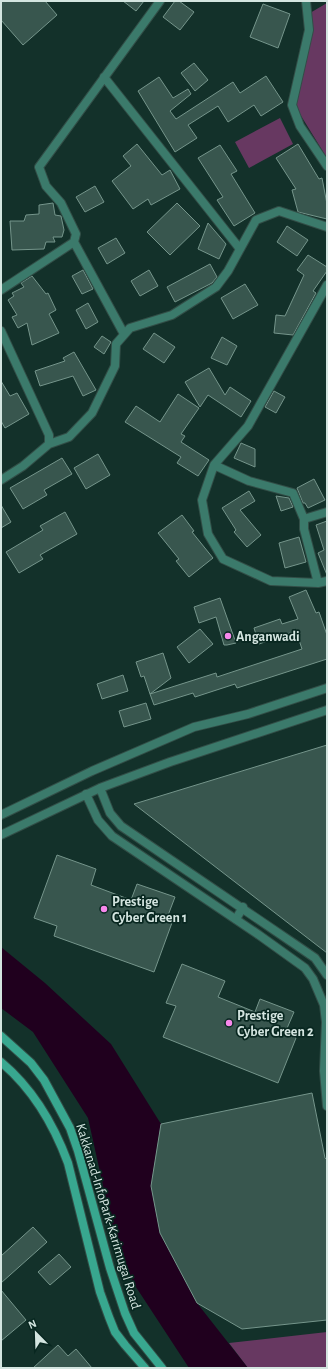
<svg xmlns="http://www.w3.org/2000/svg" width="328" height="1369" font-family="'Alegreya Sans',sans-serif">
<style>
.green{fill:#673861}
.water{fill:#20001e}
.building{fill:#38564e;stroke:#75958b}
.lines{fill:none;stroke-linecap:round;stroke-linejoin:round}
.minor-casing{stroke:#324e47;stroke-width:10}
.tertiary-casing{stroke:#324e47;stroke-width:10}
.secondary-casing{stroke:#324e47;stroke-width:10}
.minor{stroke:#3b7a6b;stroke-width:8}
.tertiary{stroke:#3b7a6b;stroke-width:8}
.secondary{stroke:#38a78f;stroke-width:8}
.poi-dot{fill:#f788eb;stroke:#082720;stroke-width:1.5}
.labels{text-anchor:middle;stroke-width:3.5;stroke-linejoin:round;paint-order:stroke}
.poi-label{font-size:14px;font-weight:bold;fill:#d4e5e0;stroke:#082720;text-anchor:start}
.street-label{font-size:14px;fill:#d4e5e0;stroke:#082720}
</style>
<rect width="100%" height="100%" fill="#13312a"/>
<path class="green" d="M 327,3 L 327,158 L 295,106 L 310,13 Z
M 280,118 L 293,144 L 249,168 L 235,142 Z
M 327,1332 L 327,1368 L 248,1368 L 229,1343 Z"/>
<path class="water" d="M 1,947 L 45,983 L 111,1044 L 161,1124 L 151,1186 L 160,1233 L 197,1303 L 248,1368 L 189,1368 L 134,1284 L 114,1235 L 88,1118 L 33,1032 L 1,1008 Z"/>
<path class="building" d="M 1,1 L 45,1 L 57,15 L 23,45 L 1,20 Z
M 123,1 L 144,1 L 136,11 Z
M 175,1 L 179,1 L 194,12 L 180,30 L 163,17 Z
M 263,4 L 290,14 L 278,48 L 250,37 Z
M 194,63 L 208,80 L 195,91 L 181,73 Z
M 266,76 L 283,102 L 261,116 L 254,105 L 228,122 L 218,106 L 188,125 L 197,138 L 175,152 L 138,91 L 159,77 L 173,98 L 188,89 L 191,94 L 170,111 L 176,119 L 233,82 L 240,93 Z
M 137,144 L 162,175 L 170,170 L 180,189 L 151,205 L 148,199 L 133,209 L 112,181 L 131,166 L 123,156 Z
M 298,144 L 319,179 L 322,178 L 327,204 L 327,219 L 298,212 L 292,190 L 296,189 L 276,158 Z
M 220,145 L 237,171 L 231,174 L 255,213 L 234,226 L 217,200 L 223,197 L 198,158 Z
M 95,186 L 104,202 L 85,212 L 76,197 Z
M 53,203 L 55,215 L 61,216 L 64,230 L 62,237 L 53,237 L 55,242 L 46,242 L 44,249 L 12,250 L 10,221 L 24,221 L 26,215 L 39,214 L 39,205 Z
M 177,203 L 200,226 L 170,255 L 147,232 Z
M 208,223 L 226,244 L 219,259 L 198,249 Z
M 287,226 L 308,240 L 297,256 L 277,242 Z
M 116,238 L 125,253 L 107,264 L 98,248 Z
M 308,255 L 327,267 L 327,271 L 313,291 L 316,293 L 293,335 L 274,333 L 276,315 L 285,316 L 304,275 L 297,270 Z
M 210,264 L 217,277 L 212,283 L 175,302 L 167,287 Z
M 83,270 L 93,289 L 82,294 L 72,276 Z
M 149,270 L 158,286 L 140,296 L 131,281 Z
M 32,276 L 46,294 L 48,293 L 56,310 L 49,314 L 59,333 L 32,345 L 27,323 L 18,328 L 12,317 L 17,315 L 8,300 L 14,296 L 12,293 L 24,287 L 21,283 Z
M 245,284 L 258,305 L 233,319 L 221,298 Z
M 88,303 L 98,322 L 86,329 L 76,310 Z
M 154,333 L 175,347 L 164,363 L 143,349 Z
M 102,336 L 111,342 L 104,354 L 94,347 Z
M 222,337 L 237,346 L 227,365 L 211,358 Z
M 74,352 L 96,390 L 83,396 L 73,376 L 40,386 L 35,371 L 65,361 L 63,358 Z
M 209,368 L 225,395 L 230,387 L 251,401 L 241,417 L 208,395 L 200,407 L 185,382 Z
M 1,381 L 10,396 L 17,393 L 29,414 L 5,428 L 1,421 Z
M 274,391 L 285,397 L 276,413 L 265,407 Z
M 178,394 L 199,408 L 181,434 L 185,436 L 181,442 L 209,460 L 198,476 L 177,463 L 181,457 L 125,422 L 136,406 L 160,422 Z
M 241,443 L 255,449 L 255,467 L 234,458 Z
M 98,454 L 110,475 L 86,489 L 74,468 Z
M 62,458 L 72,474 L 44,490 L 47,495 L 23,509 L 10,488 Z
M 314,479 L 325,500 L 308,508 L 305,503 L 303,503 L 297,488 Z
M 249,491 L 255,501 L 240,510 L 261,535 L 247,547 L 234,532 L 236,530 L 222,508 Z
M 276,496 L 289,498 L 293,507 L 281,511 Z
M 1,505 L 11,522 L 1,528 Z
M 65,512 L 77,534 L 40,555 L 43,559 L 19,573 L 6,552 L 43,530 L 40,526 Z
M 182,515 L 194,531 L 192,532 L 213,558 L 189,577 L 176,561 L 179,559 L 158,533 Z
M 327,521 L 327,575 L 318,553 L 324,550 L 316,525 Z
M 299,537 L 306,562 L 285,568 L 279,543 Z
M 306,590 L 316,613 L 319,612 L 327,635 L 327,659 L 237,688 L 235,684 L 195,697 L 193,693 L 154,705 L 150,694 L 216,673 L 217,677 L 302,649 L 296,631 L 259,644 L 254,628 L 280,619 L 282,624 L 298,619 L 289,597 Z
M 220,598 L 236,643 L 227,645 L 224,645 L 216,617 L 199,623 L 194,607 Z
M 200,629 L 213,644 L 189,663 L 177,647 Z
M 163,653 L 171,678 L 150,694 L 144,676 L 141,677 L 136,662 Z
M 123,675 L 128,691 L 102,699 L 97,684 Z
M 146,703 L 151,719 L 124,727 L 119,711 Z
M 327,745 L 327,953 L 134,804 Z
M 57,855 L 96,869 L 91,885 L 131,900 L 137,884 L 175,897 L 167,918 L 173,920 L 154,972 L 54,936 L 57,926 L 34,918 Z
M 182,964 L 225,981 L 218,997 L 255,1012 L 260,999 L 294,1012 L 285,1033 L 296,1038 L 278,1083 L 163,1037 L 176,1006 L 166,1003 Z
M 312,1093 L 325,1158 L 327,1160 L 327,1320 L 242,1329 L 197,1303 L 160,1233 L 151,1186 L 161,1124 Z
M 33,1227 L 47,1242 L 1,1283 L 1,1256 Z
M 59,1254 L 71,1267 L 50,1285 L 38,1272 Z
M 1,1290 L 26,1320 L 1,1341 Z
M 58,1345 L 68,1356 L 76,1349 L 92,1368 L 33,1368 Z"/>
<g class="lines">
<defs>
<path id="minor" d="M 306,1 L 309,30 L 292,105 L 300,126 L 327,166
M 104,77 L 240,249
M 74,242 L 124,334
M 327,285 L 248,426 L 214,465 L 202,500 L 208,534 L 223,559 L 271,581 L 318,583 L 327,581
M 1,290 L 74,242 L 76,234 L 61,203 L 46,186 L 39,167 L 160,1
M 1,331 L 49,435 L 49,444 L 23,466 L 1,480
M 49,444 L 69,437 L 92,413 L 115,366 L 116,344 L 130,328 L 172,315 L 216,287 L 228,271 L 256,220 L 279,211 L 327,227
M 214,465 L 249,481 L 293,493 L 304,519
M 318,583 L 304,529 L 304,519 L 327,512
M 236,919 L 243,907"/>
<path id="tertiary" d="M 100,788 L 110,813 L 121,826 L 296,945 L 315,958 L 327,975
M 86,794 L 98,820 L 112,836 L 259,935 L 305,968 L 313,979 L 324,1005 L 326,1022 L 324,1071 L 327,1106
M 1,815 L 92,771 L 194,727 L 248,714 L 327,688
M 1,835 L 100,788 L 170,762 L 327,710"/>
<path id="secondary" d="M 1,1036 L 31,1063 L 44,1080 L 70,1128 L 78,1151 L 110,1268 L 125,1313 L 134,1333 L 162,1368
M 1,1062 C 32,1088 54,1125 68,1163 L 100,1292 L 109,1317 L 115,1332 L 125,1345 L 145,1368"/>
</defs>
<use href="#minor" class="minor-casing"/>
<use href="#tertiary" class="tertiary-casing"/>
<use href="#secondary" class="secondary-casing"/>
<use href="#minor" class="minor"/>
<use href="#tertiary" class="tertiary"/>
<use href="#secondary" class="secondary"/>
</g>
<g class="poi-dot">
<circle cx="228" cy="636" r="4"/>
<circle cx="104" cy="909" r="4"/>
<circle cx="229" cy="1023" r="4"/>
</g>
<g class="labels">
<g class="poi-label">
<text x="236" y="641">Anganwadi</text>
<text x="112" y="906">Prestige<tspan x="112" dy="16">Cyber Green 1</tspan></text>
<text x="237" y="1020">Prestige<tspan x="237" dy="16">Cyber Green 2</tspan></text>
</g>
<g class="street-label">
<text transform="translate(109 1216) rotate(73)" y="5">Kakkanad-InfoPark-Karimugal Road</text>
</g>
</g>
<rect width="328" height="1369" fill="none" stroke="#d4e5e0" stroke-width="4"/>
<g transform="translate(36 1333) rotate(337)" stroke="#082720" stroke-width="3" paint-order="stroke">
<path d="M0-3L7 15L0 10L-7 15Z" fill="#d4e5e0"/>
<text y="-6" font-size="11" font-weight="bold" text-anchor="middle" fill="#d4e5e0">N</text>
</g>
</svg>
